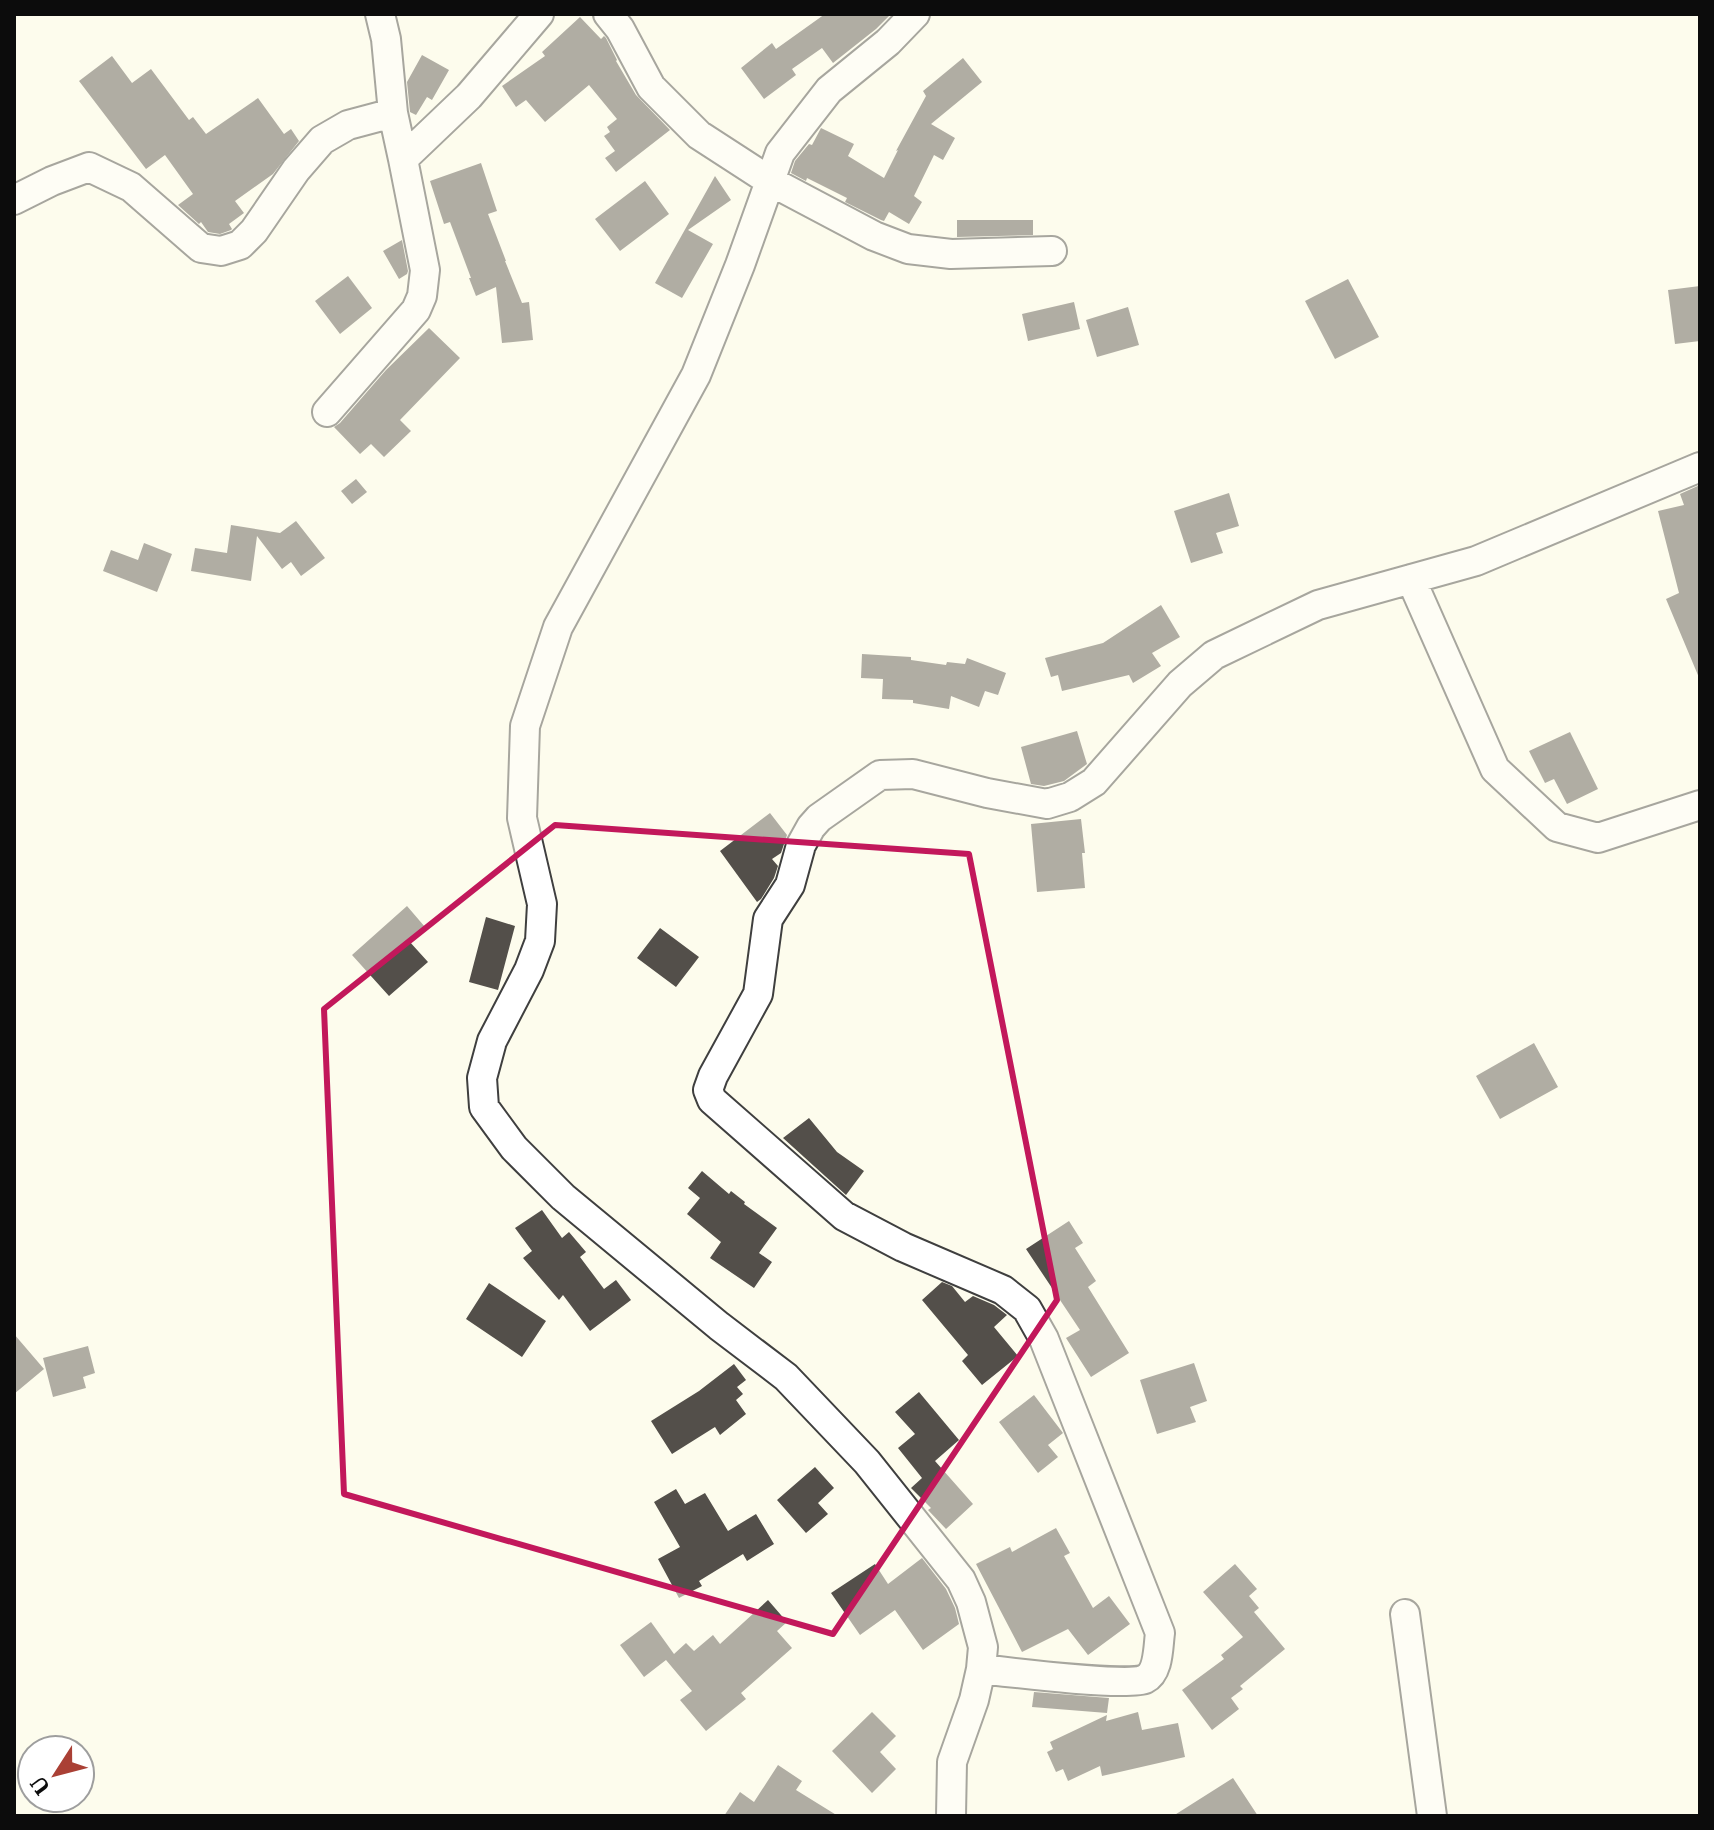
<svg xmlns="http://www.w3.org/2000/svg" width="1714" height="1830" font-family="'IBM Plex Serif',serif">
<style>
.building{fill:#534f4a}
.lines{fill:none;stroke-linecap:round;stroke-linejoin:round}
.minor-casing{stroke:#3f3f3f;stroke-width:32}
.minor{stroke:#fff;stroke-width:28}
.marked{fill:none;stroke:#c2185b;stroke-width:6;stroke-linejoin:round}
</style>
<rect width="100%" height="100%" fill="#fdfced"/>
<path class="building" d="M 825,14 L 891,14 L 876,29 L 833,63 L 822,48 L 792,69 L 796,75 L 764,99 L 741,68 L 772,43 L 776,49 Z
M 580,17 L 601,39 L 604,36 L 606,38 L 617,60 L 616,61 L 636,95 L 670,130 L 616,172 L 605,158 L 615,151 L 604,136 L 610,132 L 607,127 L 617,119 L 589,85 L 545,122 L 526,100 L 516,107 L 502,86 L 545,56 L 542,52 Z
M 422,55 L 449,70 L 432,100 L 427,97 L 416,115 L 410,112 L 407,82 Z
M 112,56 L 132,83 L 151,69 L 189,120 L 193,117 L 206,134 L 258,98 L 284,134 L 291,129 L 299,141 L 273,174 L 235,201 L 244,213 L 229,224 L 232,229 L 231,230 L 220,234 L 208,232 L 201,222 L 199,224 L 178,205 L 193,194 L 165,155 L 146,169 L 79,81 Z
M 963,58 L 982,82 L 931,124 L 955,138 L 943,160 L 934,155 L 914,196 L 922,202 L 909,224 L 889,212 L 884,221 L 881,220 L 845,202 L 847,198 L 807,178 L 806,181 L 791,173 L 795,161 L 809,144 L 812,145 L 821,128 L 854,144 L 848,156 L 884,178 L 898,150 L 896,151 L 926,96 L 923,91 Z
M 481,163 L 497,211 L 488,214 L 506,261 L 505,261 L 522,303 L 529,302 L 533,340 L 502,343 L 496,287 L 476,296 L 469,278 L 471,278 L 450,222 L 444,224 L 430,181 Z
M 715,176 L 731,200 L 688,230 L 713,244 L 682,298 L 655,283 Z
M 645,181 L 669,214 L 620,251 L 595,219 Z
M 957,220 L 1033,220 L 1033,235 L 957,237 Z
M 402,240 L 408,271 L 407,274 L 399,279 L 383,251 Z
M 348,276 L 372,308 L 340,334 L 315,301 Z
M 1348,279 L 1379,337 L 1335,359 L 1305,301 Z
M 1700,286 L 1700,341 L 1675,344 L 1668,290 Z
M 1074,302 L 1080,329 L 1028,341 L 1022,314 Z
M 1128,307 L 1139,345 L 1097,357 L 1086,320 Z
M 429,328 L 460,358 L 400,420 L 411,431 L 384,457 L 371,444 L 360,454 L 334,427 L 340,423 L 386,370 Z
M 356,479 L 367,492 L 352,504 L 341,491 Z
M 1700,485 L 1700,680 L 1666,599 L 1679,593 L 1658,511 L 1684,505 L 1680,494 Z
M 1229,493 L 1239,526 L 1216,533 L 1223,553 L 1191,563 L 1174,511 Z
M 296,521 L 325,558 L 301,576 L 291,562 L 282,569 L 257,536 L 251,581 L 191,571 L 195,548 L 227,553 L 231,525 L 280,533 Z
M 144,543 L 172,554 L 157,592 L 103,571 L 111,550 L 138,560 Z
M 1161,605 L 1180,637 L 1152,653 L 1161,666 L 1133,683 L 1129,675 L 1062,691 L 1058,675 L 1051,677 L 1045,658 L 1103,643 Z
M 862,654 L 911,657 L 911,660 L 946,665 L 947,662 L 965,664 L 967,658 L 1006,673 L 998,695 L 985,691 L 979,707 L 951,696 L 949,709 L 913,703 L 913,700 L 882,699 L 883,679 L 861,678 Z
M 1077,731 L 1087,764 L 1064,781 L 1044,786 L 1031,784 L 1021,747 Z
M 1570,732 L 1598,789 L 1567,804 L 1554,779 L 1545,783 L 1529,751 Z
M 770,813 L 787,835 L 781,853 L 772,859 L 778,866 L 774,878 L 761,899 L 757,902 L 720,851 Z
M 1081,819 L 1085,853 L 1082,853 L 1085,888 L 1037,892 L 1031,824 Z
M 407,906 L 425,927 L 409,941 L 428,962 L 389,996 L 352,955 Z
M 486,917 L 515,926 L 498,990 L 469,982 Z
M 660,928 L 699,957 L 676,987 L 637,958 Z
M 1534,1043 L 1558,1087 L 1500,1119 L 1476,1076 Z
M 809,1118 L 837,1152 L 864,1171 L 846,1195 L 783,1138 Z
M 702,1171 L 729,1194 L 731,1191 L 745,1202 L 744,1204 L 777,1228 L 759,1253 L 772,1262 L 754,1288 L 710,1258 L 721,1242 L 687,1214 L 700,1198 L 688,1188 Z
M 542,1210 L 562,1238 L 569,1232 L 586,1252 L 580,1257 L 604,1289 L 616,1280 L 631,1300 L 590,1331 L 563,1295 L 559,1300 L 523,1258 L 532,1251 L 515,1228 Z
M 1069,1221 L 1083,1243 L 1075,1248 L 1096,1281 L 1088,1287 L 1129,1353 L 1091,1377 L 1066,1338 L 1080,1330 L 1026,1249 Z
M 942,1282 L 952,1286 L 965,1302 L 973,1296 L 994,1305 L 1007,1315 L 994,1327 L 1018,1356 L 982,1385 L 962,1361 L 968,1355 L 922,1300 Z
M 489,1283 L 546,1321 L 522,1357 L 466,1319 Z
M 14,1334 L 44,1369 L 14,1394 Z
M 88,1346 L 95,1373 L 83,1377 L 86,1388 L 53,1397 L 43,1358 Z
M 1194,1363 L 1207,1401 L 1190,1407 L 1196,1422 L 1157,1434 L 1140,1380 Z
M 734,1364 L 746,1380 L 737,1387 L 743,1394 L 736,1400 L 746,1414 L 720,1435 L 715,1427 L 672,1454 L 651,1421 L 699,1391 Z
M 919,1392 L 959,1440 L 935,1461 L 973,1504 L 946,1529 L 928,1510 L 931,1508 L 911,1488 L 922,1478 L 898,1448 L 915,1434 L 895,1412 Z
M 1034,1395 L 1063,1433 L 1048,1445 L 1058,1457 L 1038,1473 L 999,1422 Z
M 815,1467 L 834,1488 L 818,1503 L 828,1514 L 806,1533 L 777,1500 Z
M 676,1489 L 685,1504 L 705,1493 L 728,1531 L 756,1514 L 774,1544 L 747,1561 L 743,1554 L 699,1581 L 702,1586 L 679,1598 L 658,1559 L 680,1547 L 654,1502 Z
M 1056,1528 L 1070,1553 L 1064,1556 L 1093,1608 L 1109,1596 L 1130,1624 L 1088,1655 L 1068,1629 L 1022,1652 L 976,1564 L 1010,1547 L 1012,1552 Z
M 922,1558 L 946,1589 L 955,1608 L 959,1624 L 923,1650 L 895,1610 L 860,1635 L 831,1593 L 875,1564 L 888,1584 Z
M 1235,1564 L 1257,1589 L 1249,1596 L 1259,1608 L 1254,1612 L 1285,1649 L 1240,1686 L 1243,1689 L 1231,1698 L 1239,1709 L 1212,1730 L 1182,1690 L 1224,1659 L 1221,1655 L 1243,1637 L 1203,1592 Z
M 768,1600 L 787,1622 L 777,1631 L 792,1648 L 741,1693 L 746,1699 L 706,1731 L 680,1700 L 692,1691 L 666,1660 L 644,1677 L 620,1645 L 651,1622 L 674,1654 L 686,1643 L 694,1651 L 713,1635 L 720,1644 Z
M 1034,1692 L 1109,1698 L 1107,1713 L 1032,1707 Z
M 872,1712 L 896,1736 L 880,1752 L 896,1769 L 872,1793 L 832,1751 Z
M 1138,1712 L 1142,1730 L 1178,1723 L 1185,1757 L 1102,1776 L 1100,1766 L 1068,1781 L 1063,1769 L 1056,1772 L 1047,1752 L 1053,1749 L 1050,1742 L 1107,1715 L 1106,1721 Z
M 778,1765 L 802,1781 L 796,1790 L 838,1816 L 724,1816 L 740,1792 L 754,1802 Z
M 1233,1778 L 1258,1816 L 1173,1816 Z"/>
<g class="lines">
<defs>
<path id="minor" d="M 380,14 L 386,39 L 393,113 L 403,159 L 469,96 L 539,14
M 608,14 L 620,29 L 651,87 L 699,135 L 770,181 L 874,236 L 908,249 L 951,254 L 1052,251
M 915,14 L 888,42 L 829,90 L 780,153 L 740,265 L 696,375 L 558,627 L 525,726 L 522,818 L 542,904 L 540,941 L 529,970 L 492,1041 L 482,1078 L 484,1107 L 514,1148 L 563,1197 L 719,1326 L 786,1377 L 867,1462 L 961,1580 L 971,1602 L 983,1647 L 981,1669 L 974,1700 L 952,1762 L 951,1816
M 14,200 L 52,181 L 89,167 L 131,187 L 201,248 L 221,251 L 240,245 L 254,231 L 296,170 L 322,140 L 348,125 L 393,113
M 327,412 L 416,310 L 422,296 L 425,270 L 403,159
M 1411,579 L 1495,769 L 1557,827 L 1598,838 L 1700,805
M 1405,1614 L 1432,1816
M 981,1669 C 1007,1672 1129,1687 1145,1679 C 1159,1672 1158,1647 1160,1633 L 1044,1339 L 1027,1309 L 1003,1290 L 903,1247 L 844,1216 L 712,1100 L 708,1090 L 713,1076 L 758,994 L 768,919 L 790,885 L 801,845 L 811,827 L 819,818 L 880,775 L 913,774 L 987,793 L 1047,804 L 1070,797 L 1094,782 L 1180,684 L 1214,655 L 1318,605 L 1476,561 L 1700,467"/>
</defs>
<use href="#minor" class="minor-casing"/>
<use href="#minor" class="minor"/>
</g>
<path d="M0 0H1714V1830H0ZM 555,825 L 969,854 L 1057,1300 L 833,1634 L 344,1494 L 324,1009 Z" fill="#fdfced" fill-opacity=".55" fill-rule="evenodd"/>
<path class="marked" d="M 555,825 L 969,854 L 1057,1300 L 833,1634 L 344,1494 L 324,1009 Z"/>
<rect width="1714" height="1830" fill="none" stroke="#0c0c0c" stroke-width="32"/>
<g transform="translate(56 1774) rotate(234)"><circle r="38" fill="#ffffff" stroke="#9e9e9e" stroke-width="2"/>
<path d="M0-6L14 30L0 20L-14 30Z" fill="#aa4035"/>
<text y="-12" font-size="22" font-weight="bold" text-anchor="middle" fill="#0c0c0c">U</text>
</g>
</svg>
